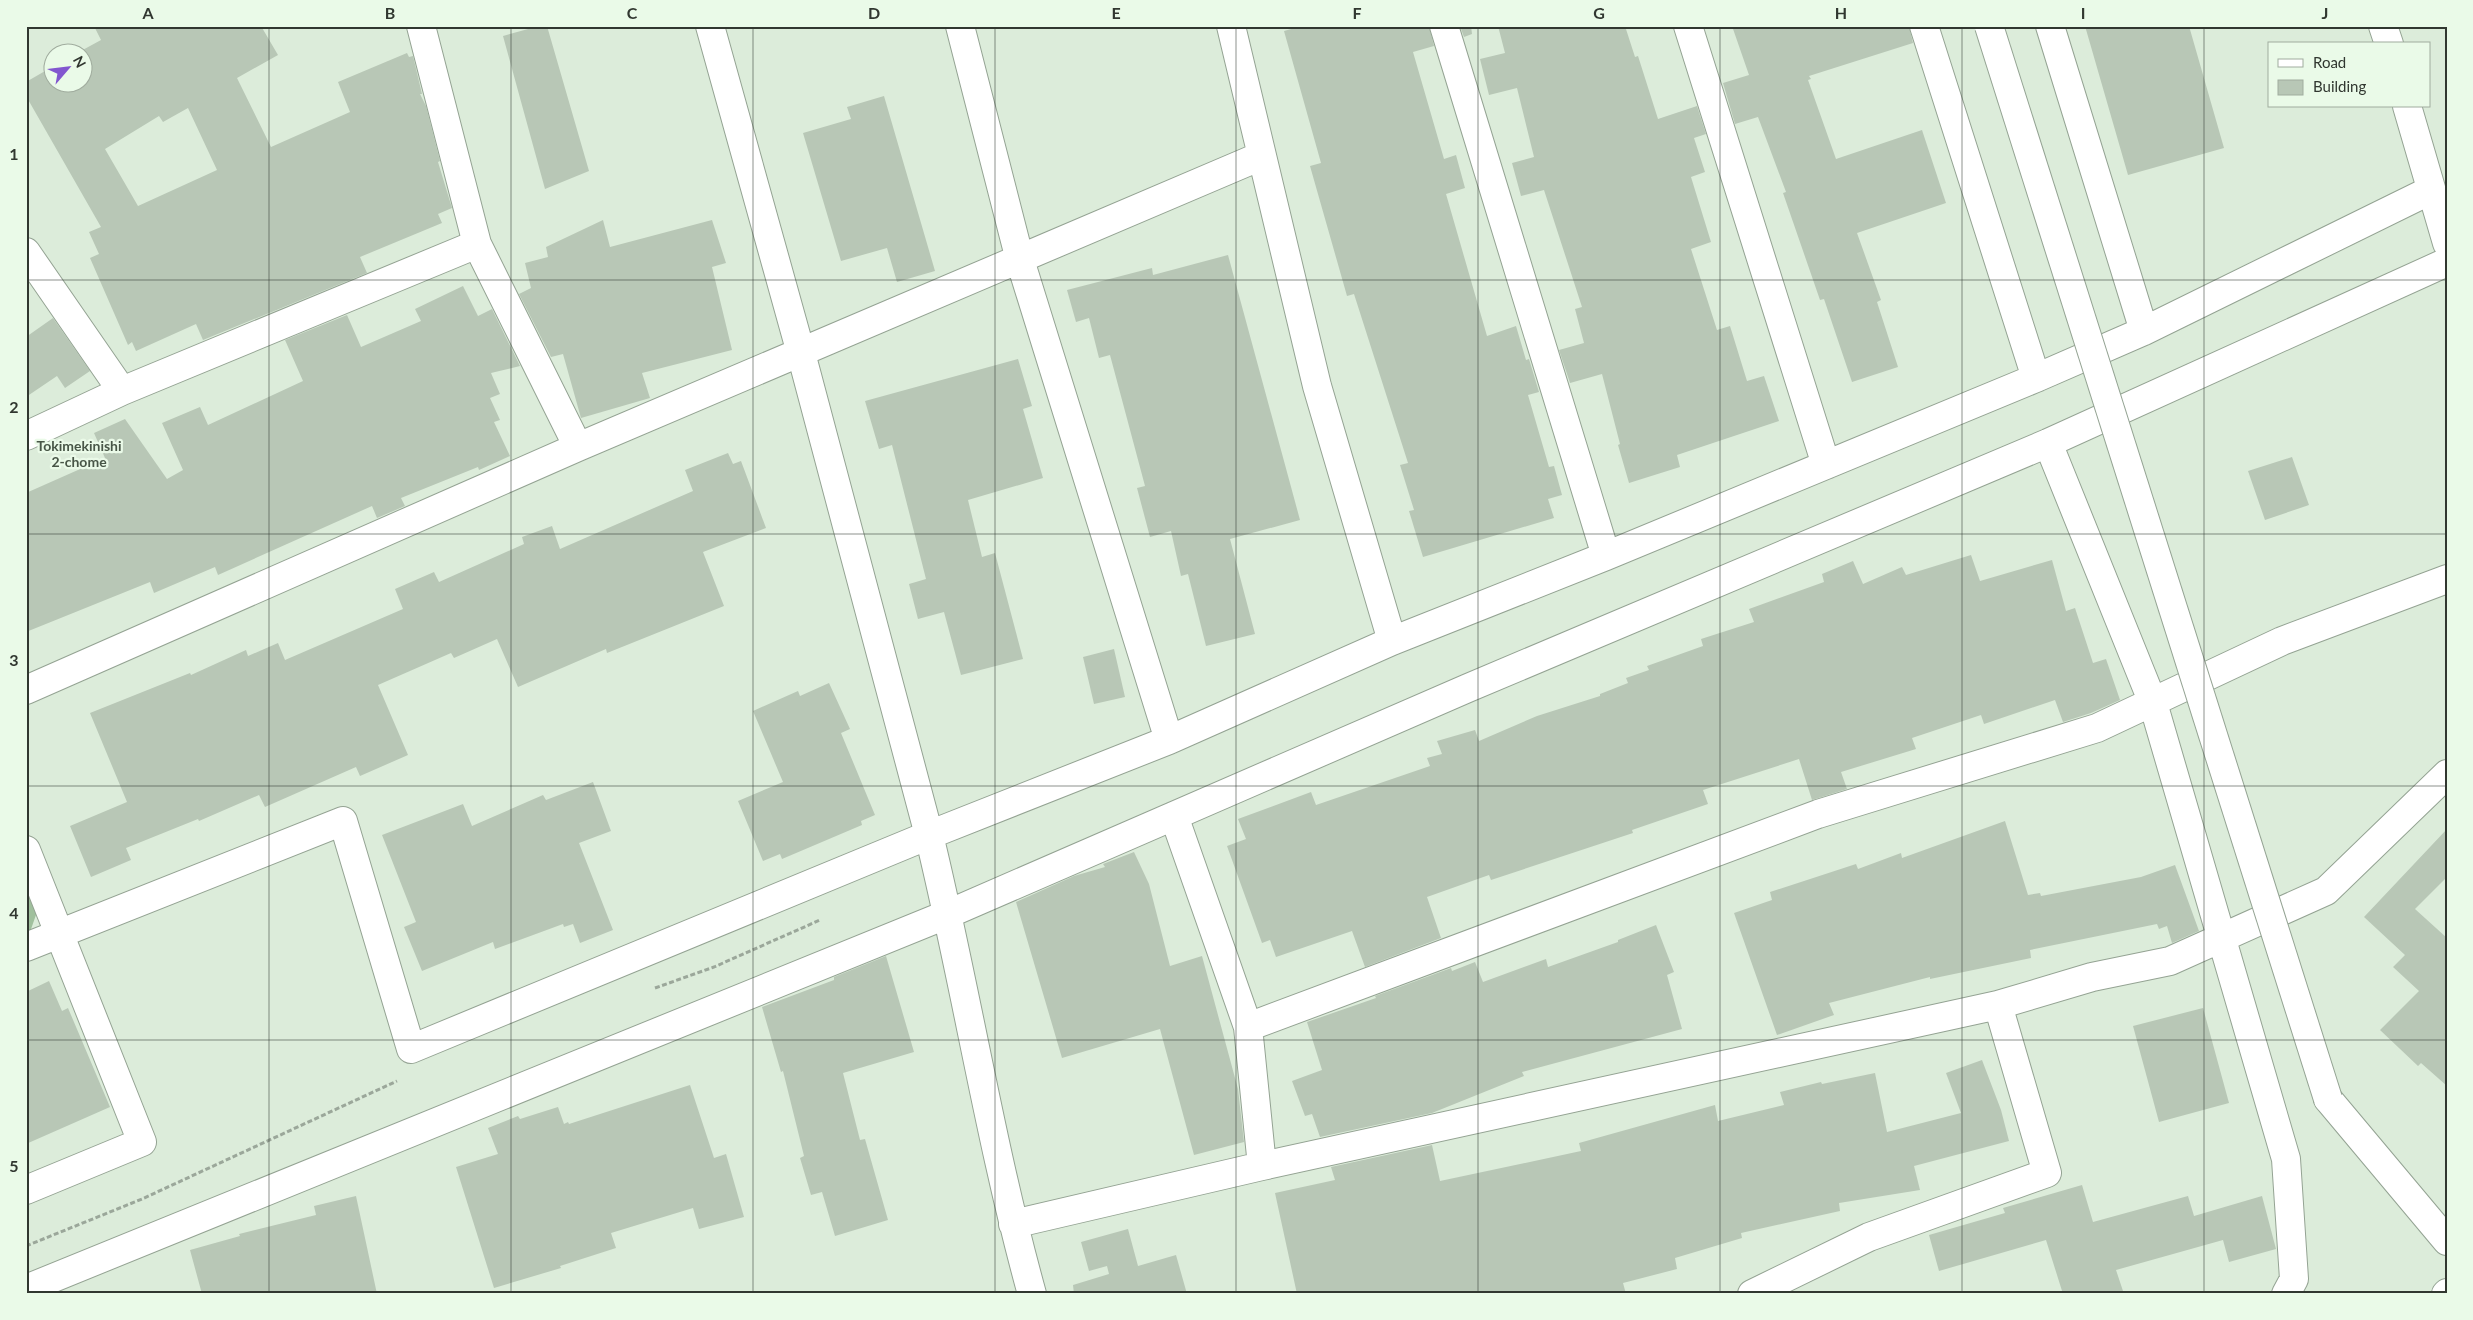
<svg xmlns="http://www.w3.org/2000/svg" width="2473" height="1320" font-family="Lato,sans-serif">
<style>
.green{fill:#a0c09d}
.building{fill:#b8c7b6;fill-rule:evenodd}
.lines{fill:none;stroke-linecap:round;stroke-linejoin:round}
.minor-casing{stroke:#94a393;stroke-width:30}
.highway-casing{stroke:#94a393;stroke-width:30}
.path{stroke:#9ba79a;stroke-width:3;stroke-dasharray:5 2.5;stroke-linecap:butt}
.minor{stroke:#fff;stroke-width:28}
.highway{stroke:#fff;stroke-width:28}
.minor-bridge-casing{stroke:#94a393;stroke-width:30;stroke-linecap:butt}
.minor-bridge{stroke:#fff;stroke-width:28}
.grid{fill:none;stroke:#313730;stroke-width:1;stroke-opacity:0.55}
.labels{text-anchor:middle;stroke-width:4.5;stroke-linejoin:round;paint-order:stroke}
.neighbourhood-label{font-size:14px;font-weight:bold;fill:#485647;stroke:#eafae8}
.neatline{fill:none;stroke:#313730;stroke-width:2}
.grid-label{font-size:16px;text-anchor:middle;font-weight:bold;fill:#313730}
</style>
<rect width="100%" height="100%" fill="#dcecda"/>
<path class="green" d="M 26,885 L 37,912 L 30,932 L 26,933 Z"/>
<path class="building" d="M 94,26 L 261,26 L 278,55 L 237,78 L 271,147 L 350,112 L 338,82 L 407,53 L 409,57 L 413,56 L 422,94 L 420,94 L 426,106 L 440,161 L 438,162 L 452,208 L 438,214 L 442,223 L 360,257 L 367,273 L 203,340 L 196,324 L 136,351 L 132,342 L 128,345 L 90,258 L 99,254 L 89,232 L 101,227 L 26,96 L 26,82 L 52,67 L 52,82 L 82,82 L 82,52 L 79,52 L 101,40 ZM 188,108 L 217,170 L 138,206 L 105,149 L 159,116 L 163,122 Z
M 539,26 L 547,26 L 589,171 L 545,189 L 503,36 Z
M 1302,26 L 1429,26 L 1434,46 L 1413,52 L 1444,159 L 1456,155 L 1465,188 L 1446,194 L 1487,336 L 1516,326 L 1526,360 L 1529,359 L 1539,392 L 1528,395 L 1549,467 L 1554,466 L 1562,495 L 1548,499 L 1554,518 L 1423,557 L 1409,511 L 1414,510 L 1400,465 L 1408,463 L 1354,294 L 1347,296 L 1310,166 L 1321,163 L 1284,31 Z
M 1460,26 L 1471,26 L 1472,34 L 1464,37 Z
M 1498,26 L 1625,26 L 1635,57 L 1638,56 L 1658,119 L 1697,106 L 1706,134 L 1694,138 L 1705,172 L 1691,177 L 1711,242 L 1691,249 L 1717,330 L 1730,326 L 1747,381 L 1764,376 L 1779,421 L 1677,455 L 1680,467 L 1629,483 L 1618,445 L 1620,444 L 1602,374 L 1570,383 L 1559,350 L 1584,343 L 1575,309 L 1582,307 L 1544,190 L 1521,196 L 1512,163 L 1534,157 L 1517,88 L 1489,95 L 1480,59 L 1505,53 Z
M 1732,26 L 1909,26 L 1913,43 L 1809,76 L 1811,79 L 1808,80 L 1836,159 L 1922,130 L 1946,203 L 1857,233 L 1881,300 L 1877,302 L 1898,367 L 1852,382 L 1824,299 L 1820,300 L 1783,193 L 1786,192 L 1758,117 L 1735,124 L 1723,83 L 1749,75 Z
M 2085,26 L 2189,26 L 2224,148 L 2128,175 Z
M 884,96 L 935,271 L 897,282 L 887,248 L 841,261 L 803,133 L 851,119 L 847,107 Z
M 603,220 L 610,247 L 712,220 L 726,263 L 712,267 L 732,350 L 642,373 L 650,398 L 581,418 L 563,354 L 551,357 L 519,294 L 531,288 L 525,263 L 548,257 L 546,247 Z
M 1228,255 L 1300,520 L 1230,539 L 1255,634 L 1206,646 L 1188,574 L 1181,576 L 1171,531 L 1150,537 L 1137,488 L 1145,486 L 1110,355 L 1099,358 L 1089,318 L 1076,322 L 1067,290 L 1152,268 L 1153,275 Z
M 463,286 L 478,316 L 492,309 L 520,366 L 491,373 L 500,394 L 490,398 L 500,420 L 494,422 L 510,456 L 479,470 L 478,467 L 401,498 L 405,506 L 377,518 L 372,506 L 218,575 L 215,567 L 154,593 L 150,582 L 26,632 L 26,493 L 105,458 L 94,433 L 125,419 L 167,479 L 183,470 L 162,423 L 200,407 L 208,425 L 303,381 L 285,340 L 347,315 L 361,347 L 421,321 L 415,309 Z
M 53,318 L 90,371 L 65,388 L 57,376 L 26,397 L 26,337 Z
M 1018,359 L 1032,406 L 1023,409 L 1043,478 L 968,500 L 982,557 L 995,553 L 1023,659 L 961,675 L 944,612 L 918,619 L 909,584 L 926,579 L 892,445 L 879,449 L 865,401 Z
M 728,453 L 733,464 L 741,461 L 766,528 L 703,552 L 724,606 L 607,653 L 606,649 L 518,687 L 497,639 L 454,658 L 451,653 L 378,685 L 408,755 L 360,776 L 356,767 L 265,807 L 259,795 L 199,821 L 198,819 L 126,848 L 131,860 L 91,877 L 70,826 L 127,802 L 90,713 L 190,673 L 191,675 L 246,650 L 248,656 L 278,643 L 285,660 L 403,609 L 395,589 L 434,572 L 439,582 L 524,544 L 522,537 L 552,526 L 560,549 L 693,491 L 685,470 Z
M 2292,457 L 2309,505 L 2265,520 L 2248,471 Z
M 1971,555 L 1980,581 L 2052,560 L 2066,611 L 2075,608 L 2093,663 L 2106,659 L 2120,700 L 2091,713 L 2063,722 L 2055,700 L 1984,724 L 1981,715 L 1912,738 L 1916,749 L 1841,772 L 1847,789 L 1812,800 L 1799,759 L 1703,790 L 1708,804 L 1632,830 L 1633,833 L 1491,880 L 1489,875 L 1427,897 L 1441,938 L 1365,967 L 1352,931 L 1276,957 L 1270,940 L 1262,943 L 1227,846 L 1246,839 L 1238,819 L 1311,792 L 1316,805 L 1430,766 L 1427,758 L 1442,754 L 1437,741 L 1475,730 L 1479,741 L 1537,716 L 1600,696 L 1600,694 L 1628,683 L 1626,678 L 1649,670 L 1647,666 L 1703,646 L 1701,639 L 1754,622 L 1749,609 L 1824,582 L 1822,574 L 1853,561 L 1863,584 L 1902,567 L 1906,575 Z
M 1114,649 L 1125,697 L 1094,704 L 1083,657 Z
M 829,683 L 850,729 L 841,733 L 875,815 L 861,821 L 862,825 L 782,859 L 780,854 L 763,861 L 738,801 L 783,782 L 753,711 L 798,691 L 800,696 Z
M 593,782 L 611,831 L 579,843 L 613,930 L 580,943 L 573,924 L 564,927 L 563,924 L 495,949 L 493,942 L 422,971 L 404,927 L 416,922 L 382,835 L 463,804 L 472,826 L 543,795 L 546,800 Z
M 2005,821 L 2028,895 L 2040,893 L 2041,896 L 2141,877 L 2175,865 L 2199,931 L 2172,943 L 2167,926 L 2159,929 L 2157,924 L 2030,950 L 2031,958 L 1930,979 L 1930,977 L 1829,1003 L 1834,1015 L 1777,1035 L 1734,913 L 1772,900 L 1770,892 L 1856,864 L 1858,869 L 1901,853 L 1902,858 Z
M 2447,829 L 2447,877 L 2415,909 L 2447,938 L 2447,1086 L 2421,1063 L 2418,1066 L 2380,1030 L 2419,991 L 2393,967 L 2405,955 L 2364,917 Z
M 1134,852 L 1149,884 L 1170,966 L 1202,956 L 1238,1089 L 1244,1142 L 1194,1155 L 1160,1029 L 1062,1058 L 1016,902 L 1074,876 L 1105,867 L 1103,864 Z
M 1656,925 L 1674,972 L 1667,975 L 1682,1029 L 1522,1072 L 1524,1076 L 1432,1113 L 1320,1137 L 1312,1114 L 1305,1116 L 1292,1081 L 1322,1070 L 1307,1022 L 1376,998 L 1375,996 L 1451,968 L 1452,971 L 1475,962 L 1483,982 L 1546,959 L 1548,967 L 1618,942 L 1618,940 Z
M 886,956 L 914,1052 L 843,1073 L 860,1140 L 865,1139 L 888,1220 L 835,1236 L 822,1192 L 811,1195 L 800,1158 L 804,1156 L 783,1071 L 781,1072 L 762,1007 L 834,980 L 834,977 Z
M 49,981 L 62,1011 L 68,1008 L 110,1107 L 26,1144 L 26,992 Z
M 2203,1008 L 2229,1103 L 2159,1122 L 2133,1026 Z
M 1982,1060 L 2001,1110 L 2009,1141 L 1914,1166 L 1920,1190 L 1839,1203 L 1840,1211 L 1741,1233 L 1742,1238 L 1675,1258 L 1677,1269 L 1623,1283 L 1626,1294 L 1297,1294 L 1275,1193 L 1335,1180 L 1331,1167 L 1432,1145 L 1440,1181 L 1581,1151 L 1579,1143 L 1715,1105 L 1718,1121 L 1784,1105 L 1780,1092 L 1821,1082 L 1822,1084 L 1875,1073 L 1887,1132 L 1961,1113 L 1946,1073 Z
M 690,1085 L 714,1158 L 726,1154 L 744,1217 L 699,1229 L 693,1208 L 611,1233 L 616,1248 L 560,1266 L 561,1268 L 494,1288 L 456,1167 L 498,1154 L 488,1128 L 518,1116 L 520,1119 L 558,1107 L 564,1124 L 568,1122 L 569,1124 Z
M 2082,1185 L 2093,1222 L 2188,1196 L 2194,1216 L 2262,1196 L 2276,1249 L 2229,1262 L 2223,1240 L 2116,1270 L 2124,1294 L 2063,1294 L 2046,1240 L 1939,1271 L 1929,1235 L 2005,1213 L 2003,1208 Z
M 356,1196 L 377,1294 L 202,1294 L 190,1250 L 240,1236 L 239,1234 L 316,1215 L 314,1206 Z
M 1128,1229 L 1138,1266 L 1176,1255 L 1187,1294 L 1074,1294 L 1073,1285 L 1109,1274 L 1107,1266 L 1089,1271 L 1081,1242 Z"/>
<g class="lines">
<defs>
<path id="minor" d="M 421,26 L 477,244 L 578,447
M 710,26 L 801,353 L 929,835 C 966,987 990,1143 1032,1294
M 960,26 L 1020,260 L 1169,740
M 1231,26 L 1317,386 L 1392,641
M 1444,26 L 1606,556
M 1688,26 L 1826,465
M 1924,26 L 2036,378
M 2050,26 L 2144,331
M 2383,26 L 2389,44
M 2407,106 L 2447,243
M 26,252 L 122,391
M 26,436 L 122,391 L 477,244
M 2048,443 L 2153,703 L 2286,1159 L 2294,1279 L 2286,1294
M 26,690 L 578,447 L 1261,156
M 1174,816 L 1248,1027 L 1262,1166
M 26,850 L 142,1142 L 26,1190
M 26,947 L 343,821 L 411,1049 L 929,835 L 1169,740 L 1392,641 L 1606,556 L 2036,378 L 2144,331 L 2431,190
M 1248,1027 L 1818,814 L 2097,728 L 2282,641 L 2447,579
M 2328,1099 L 2447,1241
M 1013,1224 L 1262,1166 L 1998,1005 L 2092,977 L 2170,961 L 2326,891 L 2447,774
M 26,1289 L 948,914 L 1468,688 L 2048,443 L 2447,262
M 1752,1294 L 1869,1237 L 2047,1173 L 1998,1005"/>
<path id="highway" d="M 2446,1294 L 2447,1293"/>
</defs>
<use href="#minor" class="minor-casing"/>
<use href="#highway" class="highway-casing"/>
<path class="path" d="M 655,988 L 714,967 L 820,920
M 26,1246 L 142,1199 L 397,1081"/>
<use href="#minor" class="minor"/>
<use href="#highway" class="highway"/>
<defs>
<path id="minor-bridge" d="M 1989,26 L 2328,1099"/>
</defs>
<use href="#minor-bridge" class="minor-bridge-casing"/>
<use href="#minor-bridge" class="minor-bridge"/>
</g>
<path class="grid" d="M 269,26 L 269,1294M 511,26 L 511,1294M 753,26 L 753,1294M 995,26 L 995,1294M 1236,26 L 1236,1294M 1478,26 L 1478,1294M 1720,26 L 1720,1294M 1962,26 L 1962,1294M 2204,26 L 2204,1294M 26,280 L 2447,280M 26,534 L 2447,534M 26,786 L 2447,786M 26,1040 L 2447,1040"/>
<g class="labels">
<g class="neighbourhood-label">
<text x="79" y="451">Tokimekinishi<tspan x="79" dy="16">2-chome</tspan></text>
</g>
</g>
<rect width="2473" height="1320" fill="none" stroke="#eafae8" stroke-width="55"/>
<rect x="2268" y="42" width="162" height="65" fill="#eafae8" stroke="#a0ac9e"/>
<rect x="2278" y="59" width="25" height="8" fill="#ffffff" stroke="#a0ac9e"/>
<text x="2313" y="68" font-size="15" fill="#313730">Road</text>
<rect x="2278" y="80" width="25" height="15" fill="#b8c7b6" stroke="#a0ac9e"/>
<text x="2313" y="92" font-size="15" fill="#313730">Building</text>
<g transform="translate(68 68) rotate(62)"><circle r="24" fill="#eafae8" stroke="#a0ac9e"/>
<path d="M0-4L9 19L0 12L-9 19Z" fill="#8256cf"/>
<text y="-8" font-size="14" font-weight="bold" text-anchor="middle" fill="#313730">N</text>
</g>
<rect x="28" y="28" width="2418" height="1264" class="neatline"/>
<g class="grid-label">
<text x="148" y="19">A</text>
<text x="390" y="19">B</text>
<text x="632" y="19">C</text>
<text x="874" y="19">D</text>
<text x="1116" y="19">E</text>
<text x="1357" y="19">F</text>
<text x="1599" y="19">G</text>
<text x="1841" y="19">H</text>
<text x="2083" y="19">I</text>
<text x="2325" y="19">J</text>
<text x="14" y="160">1</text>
<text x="14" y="413">2</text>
<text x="14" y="666">3</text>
<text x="14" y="919">4</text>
<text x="14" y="1172">5</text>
</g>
</svg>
